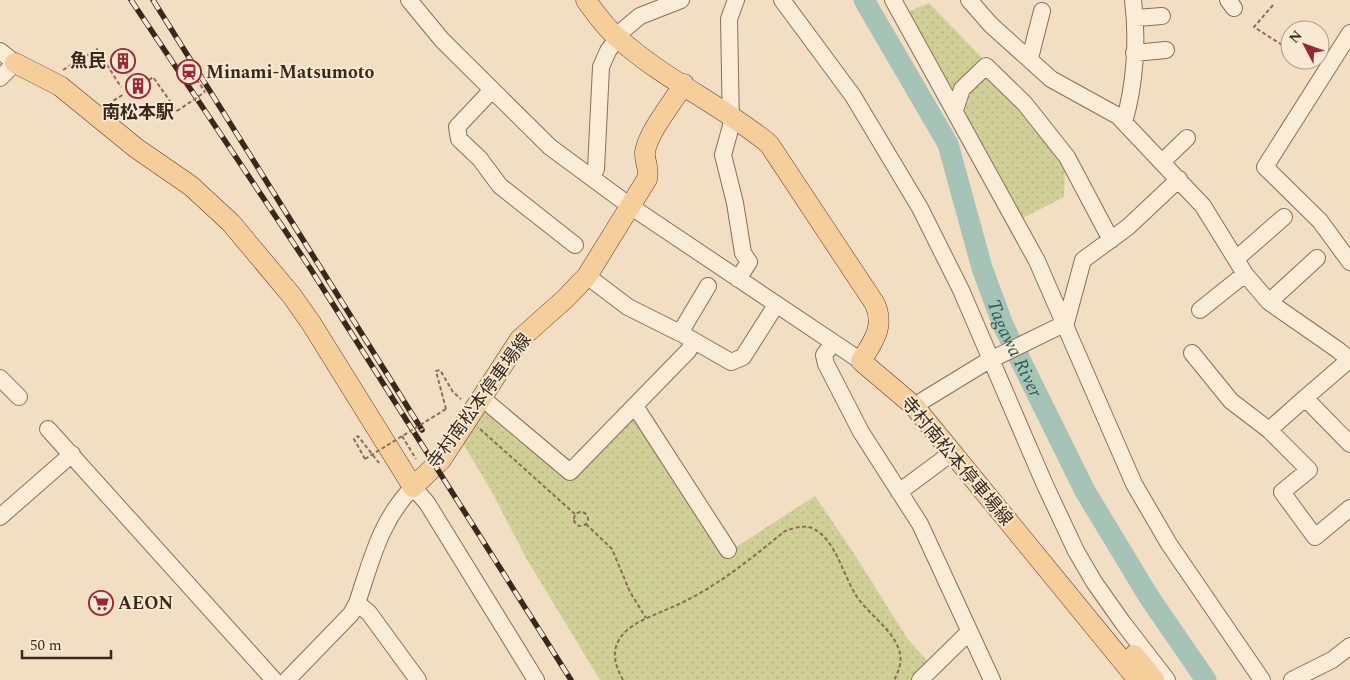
<svg xmlns="http://www.w3.org/2000/svg" width="1350" height="680" font-family="Spectral,'Noto Sans JP',serif">
<style>
.green{fill:url(#green-dots)}
.lines{fill:none;stroke-linecap:round;stroke-linejoin:round}
.river{stroke:#a5c3b7;stroke-width:21}
.minor-casing{stroke:#8c6e58;stroke-width:18}
.major-casing{stroke:#5a3d2d;stroke-width:21}
.path{stroke:#8c6e58;stroke-width:2;stroke-dasharray:4 2.5;stroke-linecap:butt}
.minor{stroke:#fbecd7;stroke-width:16}
.major{stroke:#f6ce99;stroke-width:20}
.rail-casing{stroke:#3b281d;stroke-width:5.5}
.rail{stroke:#f8e9d3;stroke-width:4;stroke-dasharray:11;stroke-linecap:butt}
.path-bridge{stroke:#8c6e58;stroke-width:2;stroke-dasharray:4 2.5;stroke-linecap:butt}
.labels{text-anchor:middle;stroke-width:4;stroke-linejoin:round;paint-order:stroke}
.poi-label{font-size:18px;font-weight:bold;fill:#3b281d;stroke:#f8e9d3;text-anchor:start}
.street-label{font-size:18px;fill:#3b281d;stroke:#f8e9d3}
.water-label{font-size:19px;font-style:italic;fill:#2c5c53;stroke:#f8e9d3}
</style>
<defs>
<pattern id="green-dots" width="8" height="8" patternUnits="userSpaceOnUse" patternTransform="scale(1.25)"><rect width="8" height="8" fill="#d0d096"/><path d="M2 2h.1M6 6h.1" fill="none" stroke="#b4b381" stroke-width="1.8" stroke-linecap="round"/></pattern>
</defs>
<rect width="100%" height="100%" fill="#f1dec3"/>
<path class="green" d="M 929,3 L 987,63 L 954,99 L 905,13 Z
M 987,69 L 1065,159 L 1064,197 L 1019,220 L 959,104 Z
M 484,413 L 496,418 L 570,482 L 632,418 L 637,417 L 724,555 L 815,496 L 853,552 L 907,638 L 930,664 L 913,680 L 600,680 L 526,558 L 492,492 L 462,442 L 466,440 Z"/>
<g class="lines">
<path class="river" id="s1" d="M 864,0 L 948,144 L 982,268 L 1003,325 L 1085,491 L 1149,597 L 1206,680"/>
<defs>
<path id="minor" d="M 409,0 L 442,40 L 550,147 L 630,206 L 861,361
M 736,0 L 729,19 L 731,126 L 723,155 L 735,203 L 743,253 L 749,262 L 738,279
M 782,0 L 853,96 L 920,208 L 961,290 L 1045,485 L 1076,551 L 1094,582 L 1123,623 L 1167,680
M 893,0 L 1037,261 L 1134,484 L 1169,544 L 1262,680
M 969,0 L 991,25 L 1051,79 L 1118,116 L 1203,206 L 1245,274 L 1269,302 L 1338,350 L 1350,360
M 1228,0 L 1234,8
M 1136,18 L 1162,16
M 1350,33 L 1265,167 L 1320,221 L 1350,262
M 0,51 L 15,63 L 0,78
M 1134,53 L 1166,50
M 1030,58 L 1042,11
M 491,91 L 457,127 L 459,139 L 480,159 L 500,186 L 575,245
M 955,110 L 962,89 L 986,66 L 1025,104 L 1067,157 L 1111,240
M 1124,122 C 1135,85 1138,39 1133,0
M 1162,162 L 1187,138
M 596,169 L 601,67 L 608,51 L 622,31 L 640,16 L 681,0
M 1236,259 L 1284,217
M 587,276 L 628,307 L 680,333 L 708,286
M 1269,302 L 1317,258
M 1200,310 L 1245,274
M 684,335 L 731,362 L 743,357 L 776,305
M 833,343 L 824,355 L 826,364 L 861,432 L 920,524 L 992,680
M 1192,353 L 1231,401 L 1269,430 L 1309,470 L 1282,492 L 1315,537 L 1350,508
M 0,378 L 19,397
M 482,398 L 570,472 L 688,351 L 694,341
M 1305,398 L 1349,360
M 635,406 L 728,550
M 914,406 L 986,362 L 1066,323 L 1083,260 L 1128,227 L 1179,179
M 48,429 L 274,680
M 1269,430 L 1305,398 L 1350,444
M 899,492 L 953,452
M 0,517 L 72,454
M 357,603 L 369,613 L 418,680
M 287,680 L 351,614 L 357,603 C 372,559 380,521 413,487 L 427,503 L 536,680
M 920,680 L 969,632
M 1292,680 L 1332,660 L 1350,646"/>
<path id="major" d="M 586,0 C 595,13 605,27 618,38 C 663,79 722,105 769,144 L 875,304 C 885,327 873,342 861,361 L 914,406 L 1138,680
M 15,63 L 60,86 L 136,148 L 191,186 L 231,223 L 292,296 L 311,323 L 413,487 L 441,460 L 520,339 L 565,299 L 587,276 L 647,179 C 650,168 644,161 645,152 C 648,132 673,102 684,84
M 1134,655 L 1154,680"/>
</defs>
<use href="#minor" class="minor-casing"/>
<use href="#major" class="major-casing"/>
<path class="path" d="M 1273,5 L 1254,27 L 1290,50
M 1305,60 L 1314,65
M 63,70 L 97,49 L 121,87
M 193,74 L 205,92
M 149,80 L 153,77 L 177,111
M 108,104 L 124,94
M 446,409 L 436,371 L 440,370 L 453,392 L 461,399
M 480,429 L 576,515
M 402,436 L 416,459
M 365,459 L 354,439 L 358,436 L 379,463
M574 519a7 7 0 1 1 14 0a7 7 0 1 1-14 0Z
M 586,524 L 612,549 L 630,592 L 646,618
M 623,680 C 616,667 611,654 619,640 C 628,624 648,618 663,611 C 709,593 747,562 785,531 C 794,528 805,524 814,529 C 837,542 843,576 857,597 C 869,614 890,628 898,647 C 903,659 900,669 894,680"/>
<use href="#minor" class="minor"/>
<use href="#major" class="major"/>
<defs>
<path id="rail" d="M 131,0 L 310,268 L 571,680
M 153,0 L 422,430"/>
</defs>
<use href="#rail" class="rail-casing"/>
<use href="#rail" class="rail"/>
<path class="path-bridge" d="M 177,111 L 205,92
M 365,459 L 446,409"/>
</g>
<defs>
<symbol id="building-ring" viewBox="-11 -11 22 22"><circle r="9.5" fill="#f8e9d3" stroke="#9f2534" stroke-width="1.5"/><path d="M-4-6H4V6H1V3H-1V6H-4ZM-2.5-4.3h1.7v1.8h-1.7ZM.8-4.3h1.7v1.8H.8ZM-2.5-1h1.7V.8h-1.7ZM.8-1h1.7V.8H.8Z" fill="#9f2534"/></symbol>
<symbol id="station-ring" viewBox="-11 -11 22 22"><circle r="9.5" fill="#f8e9d3" stroke="#9f2534" stroke-width="1.5"/><path d="M-3-6H3Q5-6 5-4V2Q5 4 3 4L4.5 6H3L1.5 4h-3L-3 6H-4.5L-3 4Q-5 4-5 2V-4Q-5-6-3-6ZM-3.5-4v3h7v-3ZM-3.5 1v1.5H-2V1ZM2 1v1.5H3.5V1Z" fill="#9f2534"/></symbol>
<symbol id="supermarket-ring" viewBox="-11 -11 22 22"><circle r="9.5" fill="#f8e9d3" stroke="#9f2534" stroke-width="1.5"/><path d="M-6-5.5h2.5l.6 2H6L4.5 2H-2.5L-4.4-4H-6ZM-1.5 3.2a1.3 1.3 0 1 0 .1 0ZM3 3.2a1.3 1.3 0 1 0 .1 0Z" fill="#9f2534"/></symbol>
</defs>
<g fill-rule="evenodd">
<use href="#building-ring" x="109" y="47" width="28" height="28"/>
<use href="#station-ring" x="175" y="58" width="28" height="28"/>
<use href="#building-ring" x="124" y="72" width="28" height="28"/>
<use href="#supermarket-ring" x="87" y="589" width="28" height="28"/>
</g>
<g class="labels">
<g class="poi-label">
<text x="106" y="67" text-anchor="end">魚民</text>
<text x="206" y="78">Minami-Matsumoto</text>
<text x="138" y="118" text-anchor="middle">南松本駅</text>
<text x="118" y="609">AEON</text>
</g>
<g class="street-label">
<text transform="translate(479 401) rotate(-54)" y="6">寺村南松本停車場線</text>
<text transform="translate(957 461) rotate(50)" y="6">寺村南松本停車場線</text>
</g>
<g class="water-label">
<text dy="7" stroke="none"><textPath href="#s1" startOffset="382">Tagawa River</textPath></text>
</g>
</g>
<g transform="translate(1305 45) rotate(311)"><circle r="24" fill="#f8e9d3" stroke="#ac9c8a"/>
<path d="M0-4L9 19L0 12L-9 19Z" fill="#9f2534"/>
<text y="-8" font-size="14" font-weight="bold" text-anchor="middle" fill="#3b281d">N</text>
</g>
<path d="M22 650v8h89v-8" fill="none" stroke="#3b281d" stroke-width="2.5"/>
<text x="30" y="650" font-size="15" fill="#3b281d" stroke="#f8e9d3" stroke-width="4" paint-order="stroke">50 m</text>
</svg>
